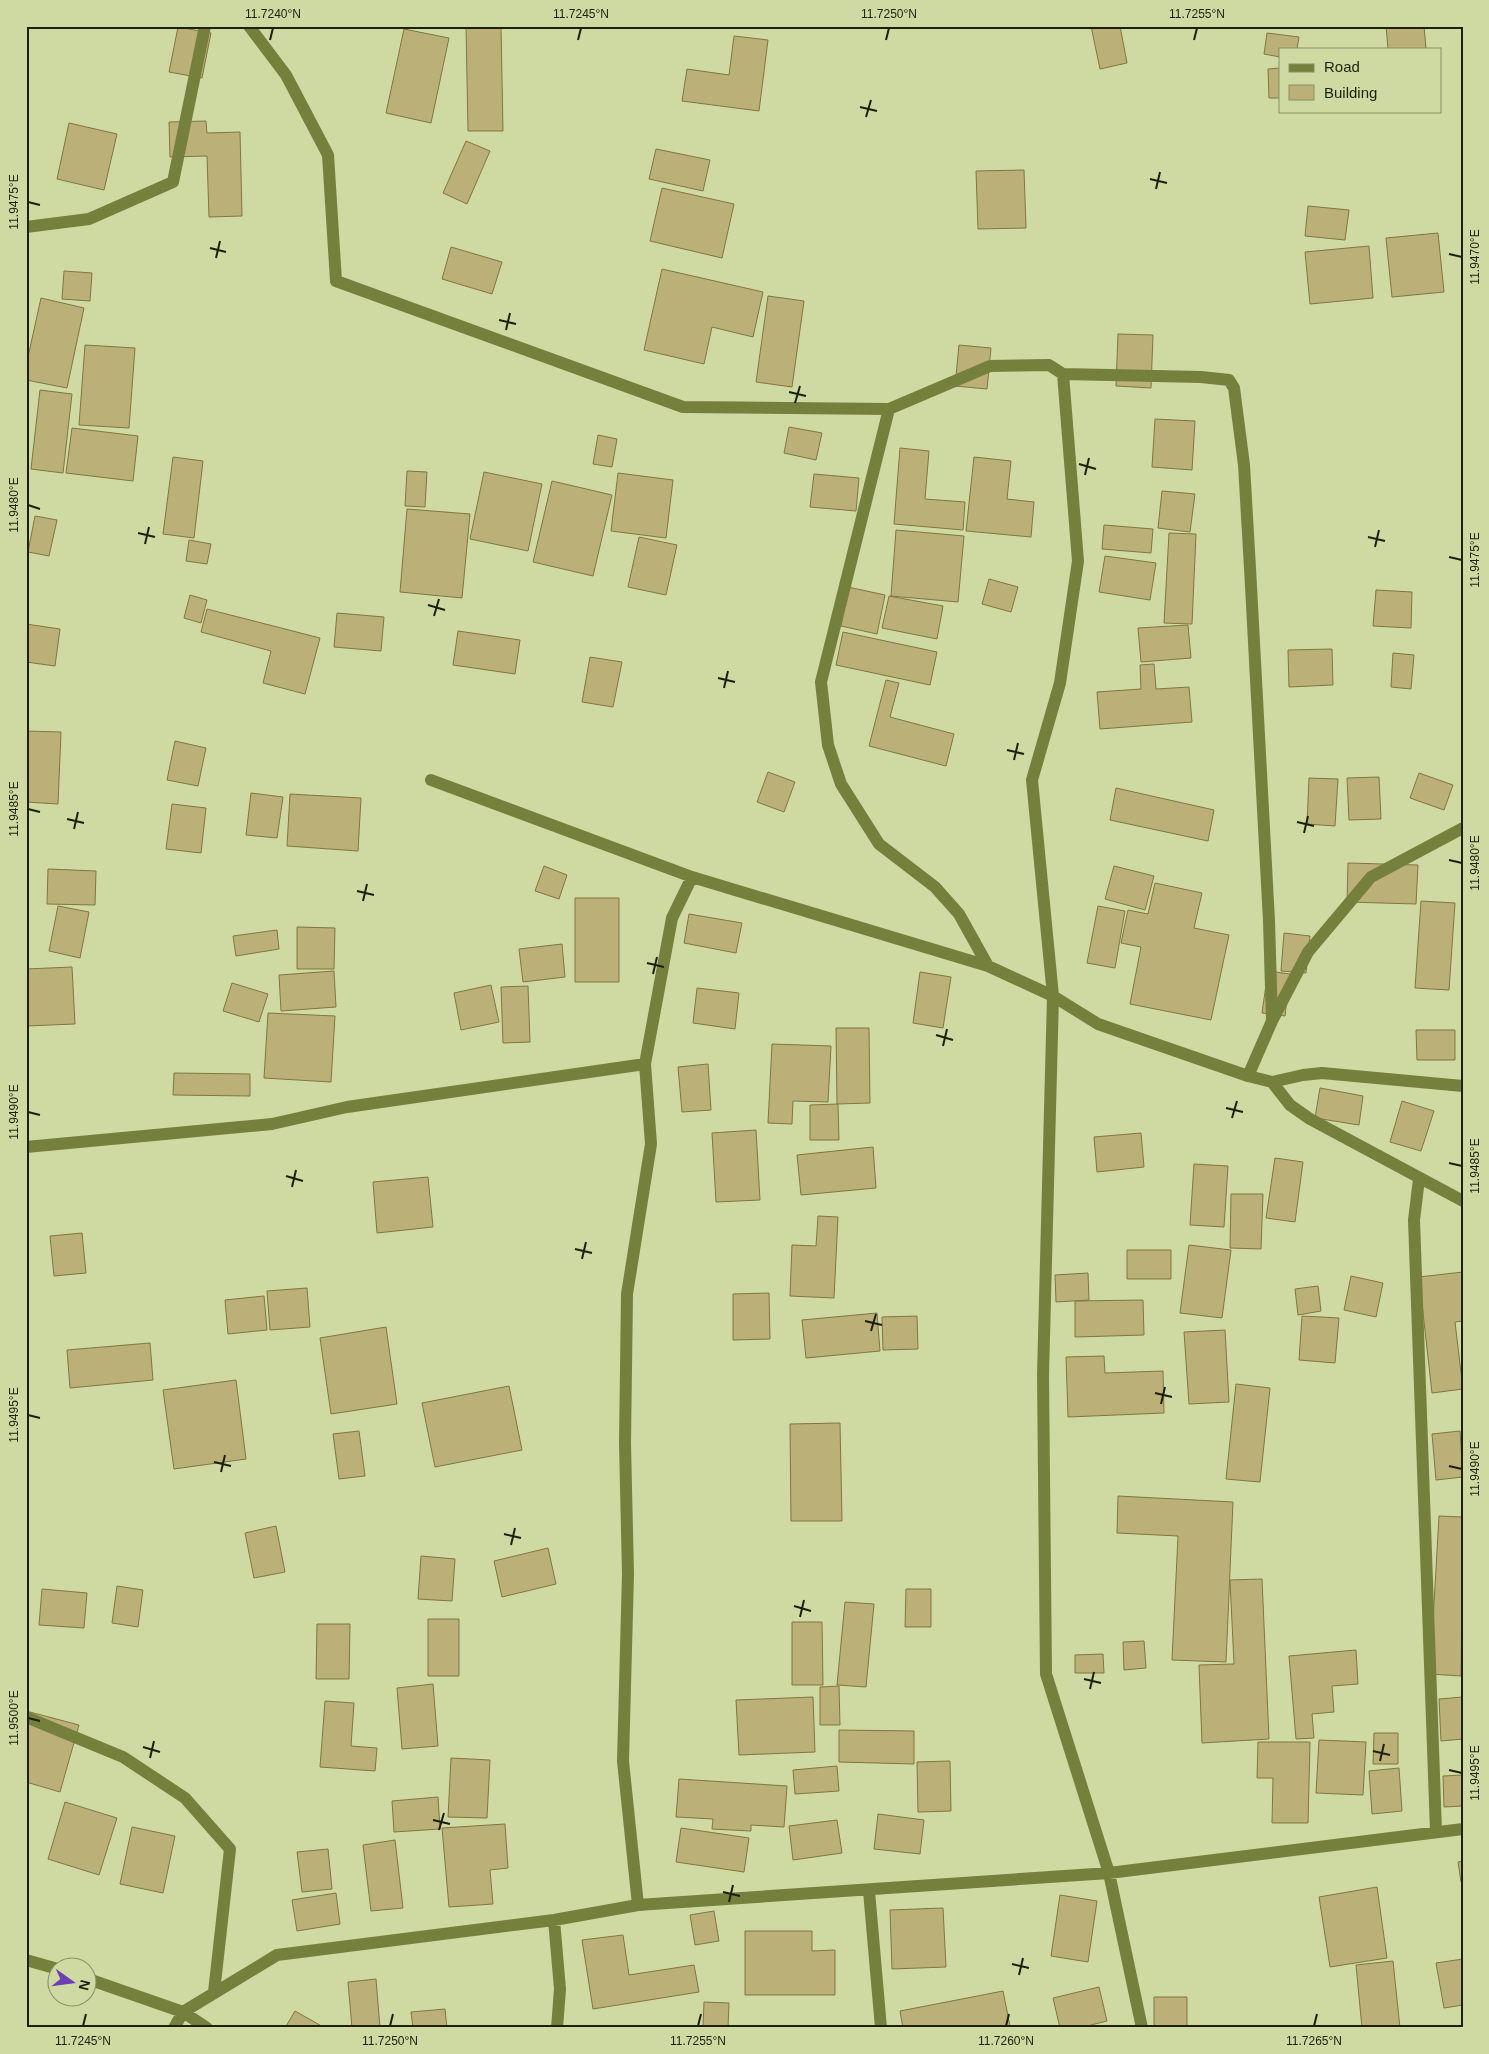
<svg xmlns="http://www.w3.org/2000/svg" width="1489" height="2054" font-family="Arial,sans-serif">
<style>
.building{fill:#bbb078;stroke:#817640}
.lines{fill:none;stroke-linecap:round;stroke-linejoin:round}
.minor{stroke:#74803c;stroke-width:12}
.ticks{fill:none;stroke:#1c200a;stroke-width:2}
.neatline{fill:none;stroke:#1c200a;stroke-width:2}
.ticks-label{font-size:12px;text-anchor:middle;fill:#1c200a}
</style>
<rect width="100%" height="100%" fill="#cedaa2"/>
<path class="building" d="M 466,26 L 501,26 L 503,131 L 468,131 Z
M 1091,26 L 1120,26 L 1127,63 L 1100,69 Z
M 1386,26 L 1424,26 L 1426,49 L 1388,49 Z
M 178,27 L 211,33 L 202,78 L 169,72 Z
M 404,29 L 449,38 L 431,123 L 386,113 Z
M 1267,33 L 1299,37 L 1297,49 L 1280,49 L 1280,57 L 1264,54 Z
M 734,36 L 768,40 L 759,111 L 682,101 L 687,69 L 729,75 Z
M 1280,68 L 1280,98 L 1269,98 L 1268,69 Z
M 206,121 L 207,133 L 240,132 L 242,216 L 209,217 L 207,156 L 170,157 L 169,122 Z
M 69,123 L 117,134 L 104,190 L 57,179 Z
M 466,141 L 490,151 L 467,204 L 443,193 Z
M 656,149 L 710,160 L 703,191 L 649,179 Z
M 1024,170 L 1026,228 L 978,229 L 976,171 Z
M 662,188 L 734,204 L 722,258 L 650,241 Z
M 1308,206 L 1349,210 L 1345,240 L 1305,236 Z
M 1438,233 L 1444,292 L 1392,297 L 1386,238 Z
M 1369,246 L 1373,298 L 1310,304 L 1305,252 Z
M 451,247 L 502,262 L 492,294 L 442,279 Z
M 662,269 L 763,292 L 753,337 L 712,327 L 704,364 L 644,350 Z
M 64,271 L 92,273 L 90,301 L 62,299 Z
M 768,296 L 804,301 L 792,387 L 756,382 Z
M 41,298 L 84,308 L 67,388 L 26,380 L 26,366 Z
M 1118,334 L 1153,335 L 1151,388 L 1116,386 Z
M 85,345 L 135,348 L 129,428 L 79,425 Z
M 959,345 L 991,348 L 987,389 L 955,386 Z
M 40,390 L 72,394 L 63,473 L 31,469 Z
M 1155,419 L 1195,421 L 1192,470 L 1152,467 Z
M 789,427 L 822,433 L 816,460 L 784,453 Z
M 72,428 L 138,436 L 133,481 L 66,473 Z
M 598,435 L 617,439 L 612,467 L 593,464 Z
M 900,448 L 929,451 L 925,499 L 965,502 L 963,530 L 894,524 Z
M 173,457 L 203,461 L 194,538 L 163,534 Z
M 974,457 L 1011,461 L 1007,499 L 1034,502 L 1031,537 L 966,531 Z
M 407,471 L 427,472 L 425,507 L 405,506 Z
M 484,472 L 542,484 L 528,551 L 470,539 Z
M 618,473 L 673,480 L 666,538 L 611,531 Z
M 814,474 L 859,478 L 856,511 L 810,507 Z
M 552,481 L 612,495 L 593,576 L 533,562 Z
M 1162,491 L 1195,494 L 1190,532 L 1158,528 Z
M 407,509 L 470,514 L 462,598 L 400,592 Z
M 35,516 L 57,520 L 49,556 L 28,552 Z
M 1104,525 L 1153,529 L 1151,553 L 1102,549 Z
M 896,530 L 964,536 L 958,602 L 891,596 Z
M 1169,533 L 1196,534 L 1192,624 L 1164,623 Z
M 639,537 L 677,545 L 666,595 L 628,587 Z
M 189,540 L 211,544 L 207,564 L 186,561 Z
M 1105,556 L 1156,563 L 1150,600 L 1099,592 Z
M 989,579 L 1018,587 L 1011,612 L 982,604 Z
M 848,587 L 885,595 L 877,634 L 841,626 Z
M 1376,590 L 1412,592 L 1411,628 L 1373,626 Z
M 190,595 L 207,600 L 201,623 L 184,618 Z
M 889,596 L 943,606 L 937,639 L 882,628 Z
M 207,609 L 320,638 L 305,694 L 263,683 L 271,651 L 201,632 Z
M 337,613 L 384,617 L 381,651 L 334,647 Z
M 26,624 L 60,629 L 55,666 L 26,662 Z
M 1188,625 L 1191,658 L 1141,662 L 1138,628 Z
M 458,631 L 520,640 L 515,674 L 453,665 Z
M 843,632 L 937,652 L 930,685 L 836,665 Z
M 1332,649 L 1333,685 L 1289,687 L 1288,650 Z
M 1393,653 L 1414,655 L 1411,689 L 1391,687 Z
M 590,657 L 622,662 L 613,707 L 582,702 Z
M 1154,664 L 1156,689 L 1189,687 L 1192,722 L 1100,729 L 1097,692 L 1141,689 L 1140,665 Z
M 886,680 L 899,683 L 890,717 L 954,734 L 946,766 L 869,746 Z
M 26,731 L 61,732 L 58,804 L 26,802 Z
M 175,741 L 206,748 L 198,786 L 167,780 Z
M 768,772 L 795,782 L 784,812 L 757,802 Z
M 1419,773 L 1453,785 L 1444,810 L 1410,798 Z
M 1379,777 L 1381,819 L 1349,820 L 1347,778 Z
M 1309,778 L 1338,779 L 1335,826 L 1307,824 Z
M 1116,788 L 1214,810 L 1208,841 L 1110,820 Z
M 251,793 L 283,797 L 277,838 L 246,835 Z
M 290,794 L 361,798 L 358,851 L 287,846 Z
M 172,804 L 206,808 L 201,853 L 166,849 Z
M 1348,863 L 1418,865 L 1416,904 L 1347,902 Z
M 544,866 L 567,875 L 559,899 L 535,891 Z
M 1114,866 L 1154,876 L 1145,910 L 1105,899 Z
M 48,869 L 96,871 L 95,905 L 47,904 Z
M 1155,883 L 1202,893 L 1194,928 L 1229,935 L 1211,1020 L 1130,1004 L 1141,947 L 1121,943 L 1128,910 L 1148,914 Z
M 575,898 L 619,898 L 619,982 L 575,982 Z
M 1421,901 L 1455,903 L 1449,990 L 1415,988 Z
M 58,906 L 89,912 L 80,958 L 49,951 Z
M 1098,906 L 1125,911 L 1115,968 L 1087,963 Z
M 689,914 L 742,923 L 736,953 L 684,943 Z
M 297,927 L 335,928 L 334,969 L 297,969 Z
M 277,930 L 279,949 L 236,956 L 233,936 Z
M 1284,933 L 1310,936 L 1306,973 L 1281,971 Z
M 562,944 L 565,977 L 523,982 L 519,949 Z
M 72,967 L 75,1024 L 26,1026 L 26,969 Z
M 334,971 L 336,1007 L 281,1011 L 279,975 Z
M 1268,971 L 1290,974 L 1285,1016 L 1262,1013 Z
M 920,972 L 951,977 L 943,1028 L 913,1023 Z
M 232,983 L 268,994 L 259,1022 L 223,1011 Z
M 491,985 L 499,1022 L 461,1030 L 454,993 Z
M 528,986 L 530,1042 L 503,1043 L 501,987 Z
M 697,988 L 739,993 L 735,1029 L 693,1023 Z
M 268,1013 L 335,1016 L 331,1082 L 264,1078 Z
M 836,1028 L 869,1028 L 870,1103 L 837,1104 Z
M 1416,1030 L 1455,1030 L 1455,1060 L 1417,1060 Z
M 772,1044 L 831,1046 L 828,1102 L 793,1101 L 792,1124 L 768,1123 Z
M 708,1064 L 711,1110 L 682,1112 L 678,1067 Z
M 174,1073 L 250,1074 L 250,1096 L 173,1095 Z
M 1320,1088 L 1363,1096 L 1359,1125 L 1315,1118 Z
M 1402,1101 L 1434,1111 L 1421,1151 L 1390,1142 Z
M 838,1104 L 839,1140 L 810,1140 L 810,1105 Z
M 756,1130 L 760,1200 L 716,1202 L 712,1133 Z
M 1141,1133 L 1144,1167 L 1097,1172 L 1094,1137 Z
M 873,1147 L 876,1188 L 801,1195 L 797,1155 Z
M 1275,1158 L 1303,1162 L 1295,1222 L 1266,1218 Z
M 1194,1164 L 1228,1166 L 1224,1227 L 1190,1225 Z
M 428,1177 L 433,1227 L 377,1233 L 373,1182 Z
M 1231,1194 L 1263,1194 L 1261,1249 L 1230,1248 Z
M 818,1216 L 838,1217 L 834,1298 L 790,1296 L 792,1245 L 816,1246 Z
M 82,1233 L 86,1273 L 54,1276 L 50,1236 Z
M 1189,1245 L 1231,1250 L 1222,1318 L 1180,1313 Z
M 1127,1250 L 1171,1250 L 1171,1279 L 1127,1279 Z
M 1463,1272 L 1463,1321 L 1455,1322 L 1463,1389 L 1432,1393 L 1419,1277 Z
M 1088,1273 L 1089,1300 L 1056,1302 L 1055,1275 Z
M 1351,1276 L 1383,1283 L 1376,1317 L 1344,1310 Z
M 1318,1286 L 1321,1311 L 1298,1315 L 1295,1289 Z
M 307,1288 L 310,1327 L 270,1330 L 267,1291 Z
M 769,1293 L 770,1339 L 733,1340 L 733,1294 Z
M 264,1296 L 267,1330 L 228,1334 L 225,1300 Z
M 1143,1300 L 1144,1335 L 1075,1337 L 1075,1301 Z
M 877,1313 L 880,1351 L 806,1358 L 802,1320 Z
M 917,1316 L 918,1349 L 883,1350 L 882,1317 Z
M 1302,1316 L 1339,1318 L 1335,1363 L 1299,1360 Z
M 386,1327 L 397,1404 L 331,1414 L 320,1338 Z
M 1225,1330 L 1229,1402 L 1189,1404 L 1184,1332 Z
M 150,1343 L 153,1380 L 70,1388 L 67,1350 Z
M 1104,1356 L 1105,1373 L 1163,1371 L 1164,1413 L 1068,1417 L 1066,1357 Z
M 236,1380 L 246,1459 L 174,1469 L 163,1390 Z
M 1236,1384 L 1270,1388 L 1260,1482 L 1226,1479 Z
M 509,1386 L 522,1450 L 435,1467 L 422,1403 Z
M 840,1423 L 842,1521 L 791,1521 L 790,1424 Z
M 359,1431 L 365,1476 L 339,1479 L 333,1434 Z
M 1460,1431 L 1463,1477 L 1436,1480 L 1432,1434 Z
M 1118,1496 L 1233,1502 L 1226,1662 L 1172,1660 L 1178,1536 L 1117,1533 Z
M 1439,1516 L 1463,1517 L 1461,1676 L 1430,1674 Z
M 276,1526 L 285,1572 L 254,1578 L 245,1533 Z
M 548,1548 L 556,1584 L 502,1597 L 494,1561 Z
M 421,1556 L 455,1559 L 452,1601 L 418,1599 Z
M 1262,1579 L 1269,1739 L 1202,1743 L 1199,1665 L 1234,1664 L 1230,1580 Z
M 117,1586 L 143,1590 L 138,1627 L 112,1623 Z
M 42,1589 L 87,1593 L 84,1628 L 39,1625 Z
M 906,1589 L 931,1589 L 931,1627 L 905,1627 Z
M 845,1602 L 874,1604 L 866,1687 L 837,1685 Z
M 428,1619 L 459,1619 L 459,1676 L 428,1676 Z
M 792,1622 L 822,1622 L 823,1685 L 792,1685 Z
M 317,1624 L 350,1624 L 349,1679 L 316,1679 Z
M 1144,1641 L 1146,1668 L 1124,1670 L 1123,1642 Z
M 1356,1650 L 1358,1684 L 1332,1686 L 1334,1712 L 1312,1714 L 1314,1738 L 1296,1739 L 1289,1656 Z
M 1103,1654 L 1104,1673 L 1075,1673 L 1075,1655 Z
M 433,1684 L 438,1746 L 402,1749 L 397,1688 Z
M 839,1686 L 840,1725 L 820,1725 L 820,1687 Z
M 813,1697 L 815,1752 L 739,1755 L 736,1700 Z
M 1463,1697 L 1463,1739 L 1441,1741 L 1439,1699 Z
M 325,1701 L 354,1703 L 351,1746 L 377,1748 L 375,1771 L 320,1767 Z
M 26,1711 L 79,1725 L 60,1792 L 26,1782 Z
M 839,1730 L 914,1731 L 914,1764 L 839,1762 Z
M 1374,1733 L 1398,1733 L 1398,1764 L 1373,1764 Z
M 1319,1740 L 1366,1742 L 1363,1795 L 1316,1793 Z
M 1258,1742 L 1310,1742 L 1308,1823 L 1272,1823 L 1273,1778 L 1257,1778 Z
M 451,1758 L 490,1760 L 487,1818 L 448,1817 Z
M 950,1761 L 951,1811 L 918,1812 L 917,1762 Z
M 837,1766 L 839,1791 L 795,1794 L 793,1770 Z
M 1399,1768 L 1402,1811 L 1372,1814 L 1369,1771 Z
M 1463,1775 L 1463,1806 L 1444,1807 L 1443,1776 Z
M 679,1779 L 787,1786 L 784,1827 L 751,1825 L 751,1831 L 712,1829 L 713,1819 L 676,1817 Z
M 438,1797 L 440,1829 L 394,1832 L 392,1801 Z
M 65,1802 L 117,1818 L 99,1875 L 48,1859 Z
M 878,1814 L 924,1820 L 920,1854 L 874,1849 Z
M 837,1820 L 842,1853 L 793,1860 L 789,1826 Z
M 505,1824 L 508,1868 L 490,1870 L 493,1904 L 449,1907 L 442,1828 Z
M 132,1827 L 175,1836 L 163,1893 L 120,1884 Z
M 681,1828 L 749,1838 L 744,1872 L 676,1862 Z
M 395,1840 L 403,1908 L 371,1911 L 363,1845 Z
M 328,1849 L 332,1889 L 302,1892 L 297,1852 Z
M 1463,1861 L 1463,1882 L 1461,1882 L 1458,1862 Z
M 1377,1887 L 1387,1958 L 1330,1967 L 1319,1897 Z
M 336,1893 L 340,1924 L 297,1931 L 292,1900 Z
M 1060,1895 L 1097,1901 L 1088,1962 L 1051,1956 Z
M 943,1908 L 946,1967 L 892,1969 L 890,1910 Z
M 714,1911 L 719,1941 L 695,1945 L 690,1915 Z
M 745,1931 L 812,1931 L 812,1951 L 835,1950 L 835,1995 L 745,1995 Z
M 623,1935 L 629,1975 L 694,1965 L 699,1992 L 593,2009 L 582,1940 Z
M 1463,1959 L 1463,2005 L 1444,2008 L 1436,1963 Z
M 1393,1961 L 1400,2028 L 1362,2028 L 1356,1965 Z
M 376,1979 L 380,2028 L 352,2028 L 348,1982 Z
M 1099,1987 L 1107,2021 L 1079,2028 L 1060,2028 L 1053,1998 Z
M 1003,1991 L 1010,2026 L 903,2028 L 900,2011 Z
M 1154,1997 L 1187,1997 L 1187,2028 L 1154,2028 Z
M 704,2002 L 729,2003 L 728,2028 L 703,2028 Z
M 445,2009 L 447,2028 L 413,2028 L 411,2012 Z
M 295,2011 L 325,2028 L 285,2028 Z"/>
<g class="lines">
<path class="minor" d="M 249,26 L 286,75 L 328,155 L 336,281 L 683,407 L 889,409 L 990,366 L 1049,365 L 1063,374 L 1201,377 L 1229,380 L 1234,388 L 1244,465 L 1250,568 L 1269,921 L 1272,1021
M 26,227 L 89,219 L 173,182 L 205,26
M 1063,374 L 1078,561 L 1060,683 L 1032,780 L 1053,996 L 1043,1375 L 1046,1674 L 1109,1873 L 1142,2028
M 889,409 L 821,682 L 828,745 L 841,784 L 879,844 L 935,887 L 959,914 L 988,966
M 431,780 L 692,877 L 988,966 L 1053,996 L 1098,1024 L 1248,1076 L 1272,1082 L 1303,1075 L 1322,1073 L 1463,1086
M 1248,1076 L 1272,1021 L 1308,952 L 1371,877 L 1463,828
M 1272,1082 L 1290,1105 L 1310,1119 L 1463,1201
M 26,1147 L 272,1124 L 347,1107 L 645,1064
M 1419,1179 L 1414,1220 L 1436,1831
M 26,1717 L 123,1757 L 185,1798 L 230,1849 L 214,1992
M 869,1891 L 881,2028
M 638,1905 L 623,1761 L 628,1574 L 625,1443 L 627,1294 L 651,1144 L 645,1064 L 672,918 L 692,877
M 554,1920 L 560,1989 L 557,2028
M 26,1960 L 58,1969
M 88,1979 L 183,2012 L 207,2028
M 174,2028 L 183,2012 L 277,1955 L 554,1920 L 638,1905 L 1109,1873 L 1463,1829"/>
</g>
<path class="ticks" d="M 270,40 L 273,28M 578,40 L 581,28M 886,40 L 889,28M 1194,40 L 1197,28M 860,107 L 877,111M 866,117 L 871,100M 1150,179 L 1167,183M 1156,189 L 1160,172M 28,202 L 40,205M 210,248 L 226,252M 1449,254 L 1462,257M 216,258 L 220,241M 499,320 L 516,324M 506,330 L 510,313M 789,392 L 806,396M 795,403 L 800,386M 1079,464 L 1096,469M 1085,475 L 1089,458M 28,505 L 40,509M 138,533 L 155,537M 1368,537 L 1385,541M 145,544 L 149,527M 1375,547 L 1379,530M 1449,557 L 1462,560M 428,605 L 445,610M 434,616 L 439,599M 718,678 L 735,682M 724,688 L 728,671M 1007,750 L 1024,754M 1014,760 L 1018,743M 28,809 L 40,812M 67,819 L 84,823M 1297,822 L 1314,826M 74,829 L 78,812M 1304,833 L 1308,816M 1449,860 L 1462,863M 357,891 L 374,895M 363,901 L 367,884M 647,963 L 664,967M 653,974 L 657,957M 936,1035 L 953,1040M 943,1046 L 947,1029M 1226,1108 L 1243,1112M 28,1112 L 40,1115M 1232,1118 L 1237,1101M 1449,1163 L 1462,1166M 286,1176 L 303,1181M 292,1187 L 296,1170M 575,1249 L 592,1253M 582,1259 L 586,1242M 865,1321 L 882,1325M 871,1331 L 876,1314M 1155,1393 L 1172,1397M 1161,1404 L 1165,1387M 28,1415 L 40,1418M 214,1462 L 231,1466M 1449,1466 L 1462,1469M 221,1472 L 225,1455M 504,1534 L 521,1538M 511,1545 L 515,1528M 794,1606 L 811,1611M 800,1617 L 804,1600M 1084,1679 L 1101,1683M 1090,1689 L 1094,1672M 28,1718 L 40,1721M 143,1747 L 160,1752M 1373,1751 L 1390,1755M 150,1758 L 154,1741M 1380,1761 L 1384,1744M 1449,1770 L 1462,1773M 433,1820 L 450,1824M 439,1830 L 444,1813M 723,1892 L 740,1896M 729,1902 L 733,1885M 1012,1964 L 1029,1968M 1019,1975 L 1023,1958M 83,2026 L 86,2014M 390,2026 L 393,2014M 698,2026 L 701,2014M 1006,2026 L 1009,2014M 1314,2026 L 1317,2014"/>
<rect width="1489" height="2054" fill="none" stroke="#cedaa2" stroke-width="55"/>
<rect x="1279" y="48" width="162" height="65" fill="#cedaa2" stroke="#879065"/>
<rect x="1289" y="64" width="25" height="8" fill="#74803c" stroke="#879065"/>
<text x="1324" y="72" font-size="15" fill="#1c200a">Road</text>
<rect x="1289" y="85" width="25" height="15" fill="#bbb078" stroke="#879065"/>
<text x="1324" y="98" font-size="15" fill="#1c200a">Building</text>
<g transform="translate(72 1982) rotate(104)"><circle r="24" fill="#cedaa2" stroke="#879065"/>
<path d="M0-4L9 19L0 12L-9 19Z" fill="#6e3db5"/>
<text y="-8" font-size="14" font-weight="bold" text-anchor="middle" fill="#1c200a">N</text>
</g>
<rect x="28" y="28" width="1434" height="1998" class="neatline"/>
<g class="ticks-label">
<text x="273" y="18">11.7240°N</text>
<text x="581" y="18">11.7245°N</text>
<text x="889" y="18">11.7250°N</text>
<text x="1197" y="18">11.7255°N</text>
<text transform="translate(14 202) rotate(-90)" y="4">11.9475°E</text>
<text transform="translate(1475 257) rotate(-90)" y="4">11.9470°E</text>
<text transform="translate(14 505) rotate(-90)" y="4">11.9480°E</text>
<text transform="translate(1475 560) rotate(-90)" y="4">11.9475°E</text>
<text transform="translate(14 809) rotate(-90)" y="4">11.9485°E</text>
<text transform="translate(1475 863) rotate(-90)" y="4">11.9480°E</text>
<text transform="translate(14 1112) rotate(-90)" y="4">11.9490°E</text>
<text transform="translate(1475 1166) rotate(-90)" y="4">11.9485°E</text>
<text transform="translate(14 1415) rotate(-90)" y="4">11.9495°E</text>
<text transform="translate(1475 1469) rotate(-90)" y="4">11.9490°E</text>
<text transform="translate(14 1718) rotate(-90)" y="4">11.9500°E</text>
<text transform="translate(1475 1773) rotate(-90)" y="4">11.9495°E</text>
<text x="83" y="2045">11.7245°N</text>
<text x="390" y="2045">11.7250°N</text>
<text x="698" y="2045">11.7255°N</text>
<text x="1006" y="2045">11.7260°N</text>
<text x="1314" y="2045">11.7265°N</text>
</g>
</svg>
